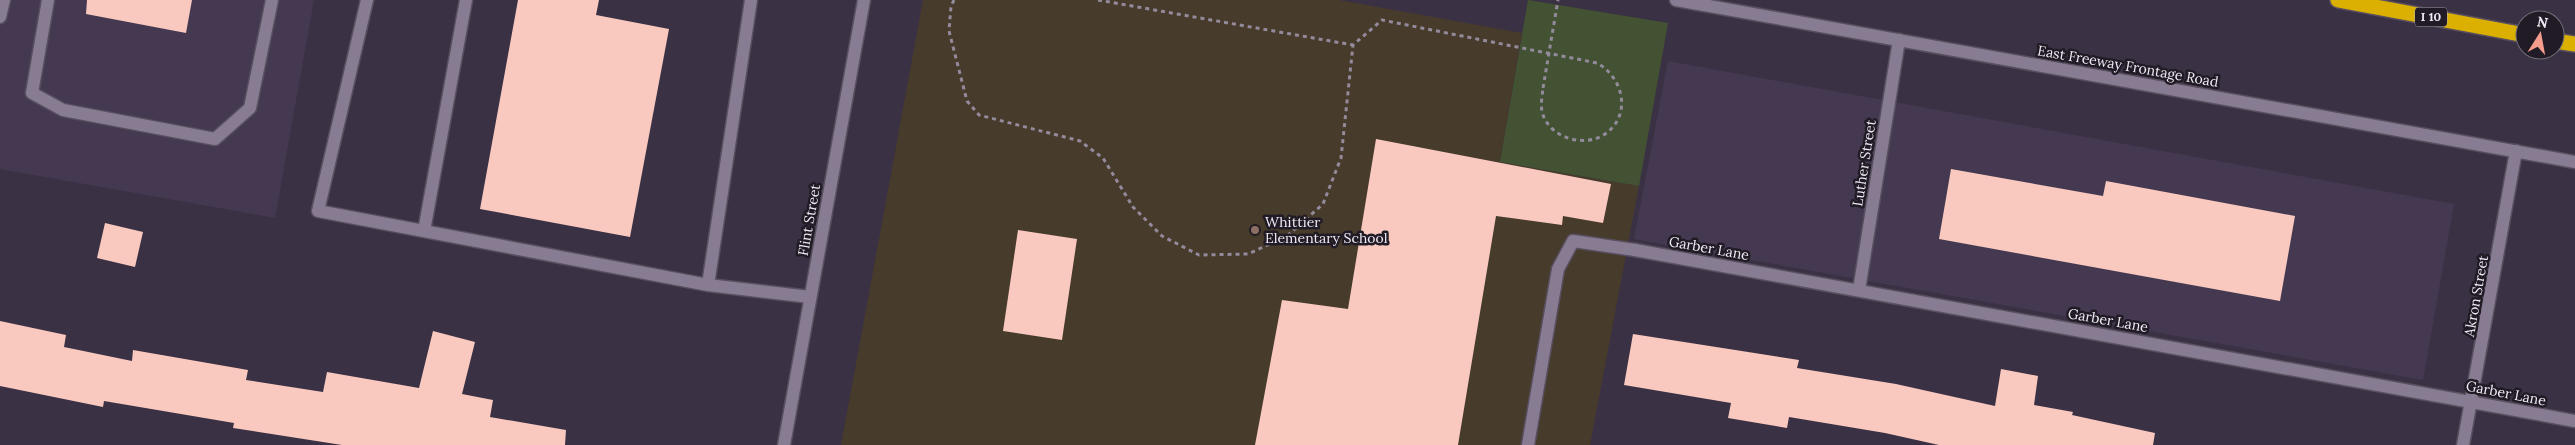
<svg xmlns="http://www.w3.org/2000/svg" width="2575" height="445" font-family="Lora,serif">
<style>
.built{fill:#453951}
.education{fill:#473b2c}
.green{fill:#435233}
.building{fill:#f9c9bf}
.lines{fill:none;stroke-linecap:round;stroke-linejoin:round}
.lane-casing{stroke:#584f5f;stroke-width:15}
.street-casing{stroke:#584f5f;stroke-width:15}
.secondary-casing{stroke:#584f5f;stroke-width:15}
.highway-casing{stroke:#584f5f;stroke-width:18}
.path{stroke:#938b9b;stroke-width:3;stroke-dasharray:4 4;stroke-linecap:butt}
.lane{stroke:#887c93;stroke-width:12}
.street{stroke:#887c93;stroke-width:12}
.secondary{stroke:#887c93;stroke-width:12}
.highway{stroke:#dbb000;stroke-width:15}
.path-bridge{stroke:#938b9b;stroke-width:3;stroke-dasharray:4 4;stroke-linecap:butt}
.education-dot{fill:#8d6e63;stroke:#201b24;stroke-width:2}
.labels{text-anchor:middle;stroke-width:5;stroke-linejoin:round;paint-order:stroke}
.shield{fill:#201b24;stroke:#b2acb7;stroke-width:1}
.shield-label{font-size:12px;font-weight:bold;fill:#f0eaf6}
.street-label{font-size:14px;fill:#f0eaf6;stroke:#201b24}
.poi-label{font-size:14px;fill:#f0eaf6;stroke:#201b24;text-anchor:start}
</style>
<rect width="100%" height="100%" fill="#3b3144"/>
<path class="built" d="M 0,0 L 314,0 L 275,218 L 0,169 Z
M 1668,61 L 2454,204 L 2423,380 L 1634,239 Z"/>
<path class="education" d="M 923,0 L 1339,0 L 1522,33 L 1500,162 L 1639,186 L 1590,445 L 841,445 Z"/>
<path class="green" d="M 1528,0 L 1668,23 L 1639,186 L 1500,162 Z"/>
<path class="building" d="M 87,0 L 192,0 L 186,33 L 86,14 Z
M 518,0 L 599,0 L 596,15 L 669,29 L 630,237 L 480,209 Z
M 1376,139 L 1611,184 L 1603,223 L 1563,216 L 1562,225 L 1496,216 L 1458,445 L 1255,445 L 1282,300 L 1348,309 Z
M 1951,169 L 2103,196 L 2106,181 L 2295,216 L 2280,301 L 1939,239 Z
M 105,223 L 143,232 L 135,267 L 97,258 Z
M 1018,230 L 1077,239 L 1062,340 L 1003,331 Z
M 0,321 L 66,335 L 64,347 L 132,361 L 133,350 L 248,370 L 246,380 L 323,392 L 327,372 L 419,388 L 433,331 L 475,342 L 462,394 L 493,400 L 490,417 L 566,430 L 565,445 L 342,445 L 233,428 L 234,423 L 104,401 L 103,407 L 0,386 Z
M 1633,334 L 1799,360 L 1797,368 L 1896,384 L 1995,406 L 2001,369 L 2038,376 L 2034,405 L 2073,412 L 2072,415 L 2155,433 L 2153,445 L 1939,445 L 1885,433 L 1789,417 L 1787,428 L 1728,418 L 1731,403 L 1624,385 Z"/>
<g class="lines">
<defs>
<path id="lane" d="M 48,0 L 32,93 L 63,110 L 215,139 L 250,108 L 272,0
M 367,0 L 318,211 L 708,285 L 810,297
M 0,17 L 4,0
M 424,231 L 466,0
M 708,285 L 751,0
M 1528,445 L 1558,269 L 1573,241 L 1635,250"/>
<path id="street" d="M 1635,250 L 2575,421
M 1859,290 L 1899,40
M 784,445 L 864,0
M 2463,445 L 2516,151"/>
<path id="secondary" d="M 1676,0 L 2575,162"/>
<path id="highway" d="M 2338,0 L 2525,35
M 2555,41 L 2575,44"/>
</defs>
<use href="#lane" class="lane-casing"/>
<use href="#street" class="street-casing"/>
<use href="#secondary" class="secondary-casing"/>
<use href="#highway" class="highway-casing"/>
<path class="path" d="M 954,0 L 951,6 L 949,31 L 967,101 L 979,115 L 1080,141 L 1103,158 L 1133,207 L 1162,236 L 1199,255 L 1248,254 L 1287,236 L 1323,204 L 1341,158 L 1353,45 L 1382,20 L 1597,63 C 1621,76 1632,110 1609,131 C 1589,149 1552,140 1543,115 C 1540,107 1542,97 1543,88
M 1098,0 L 1353,45"/>
<use href="#lane" class="lane"/>
<use href="#street" class="street"/>
<use href="#secondary" class="secondary"/>
<use href="#highway" class="highway"/>
<path class="path-bridge" d="M 1543,88 L 1558,0"/>
</g>
<circle class="education-dot" cx="1255" cy="230" r="5"/>
<g class="labels">
<rect class="shield" x="2415" y="7.5" width="32" height="19" rx="4"/>
<g class="shield-label">
<text x="2431" y="21">I 10</text>
</g>
<g class="street-label">
<text transform="translate(2128 66) rotate(10)" y="5">East Freeway Frontage Road</text>
<text transform="translate(1864 163) rotate(-81)" y="5">Luther Street</text>
<text transform="translate(809 220) rotate(-80)" y="5">Flint Street</text>
<text transform="translate(1709 248) rotate(10)" y="5">Garber Lane</text>
<text transform="translate(2476 296) rotate(-80)" y="5">Akron Street</text>
<text transform="translate(2108 320) rotate(10)" y="5">Garber Lane</text>
<text transform="translate(2506 393) rotate(11)" y="5">Garber Lane</text>
</g>
<g class="poi-label">
<text x="1265" y="227">Whittier<tspan x="1265" dy="16">Elementary School</tspan></text>
</g>
</g>
<g transform="translate(2540 35) rotate(11)"><circle r="24" fill="#201b24" stroke="#736e78"/>
<path d="M0-4L9 19L0 12L-9 19Z" fill="#f49d8c"/>
<text y="-8" font-size="14" font-weight="bold" text-anchor="middle" fill="#f0eaf6">N</text>
</g>
</svg>
